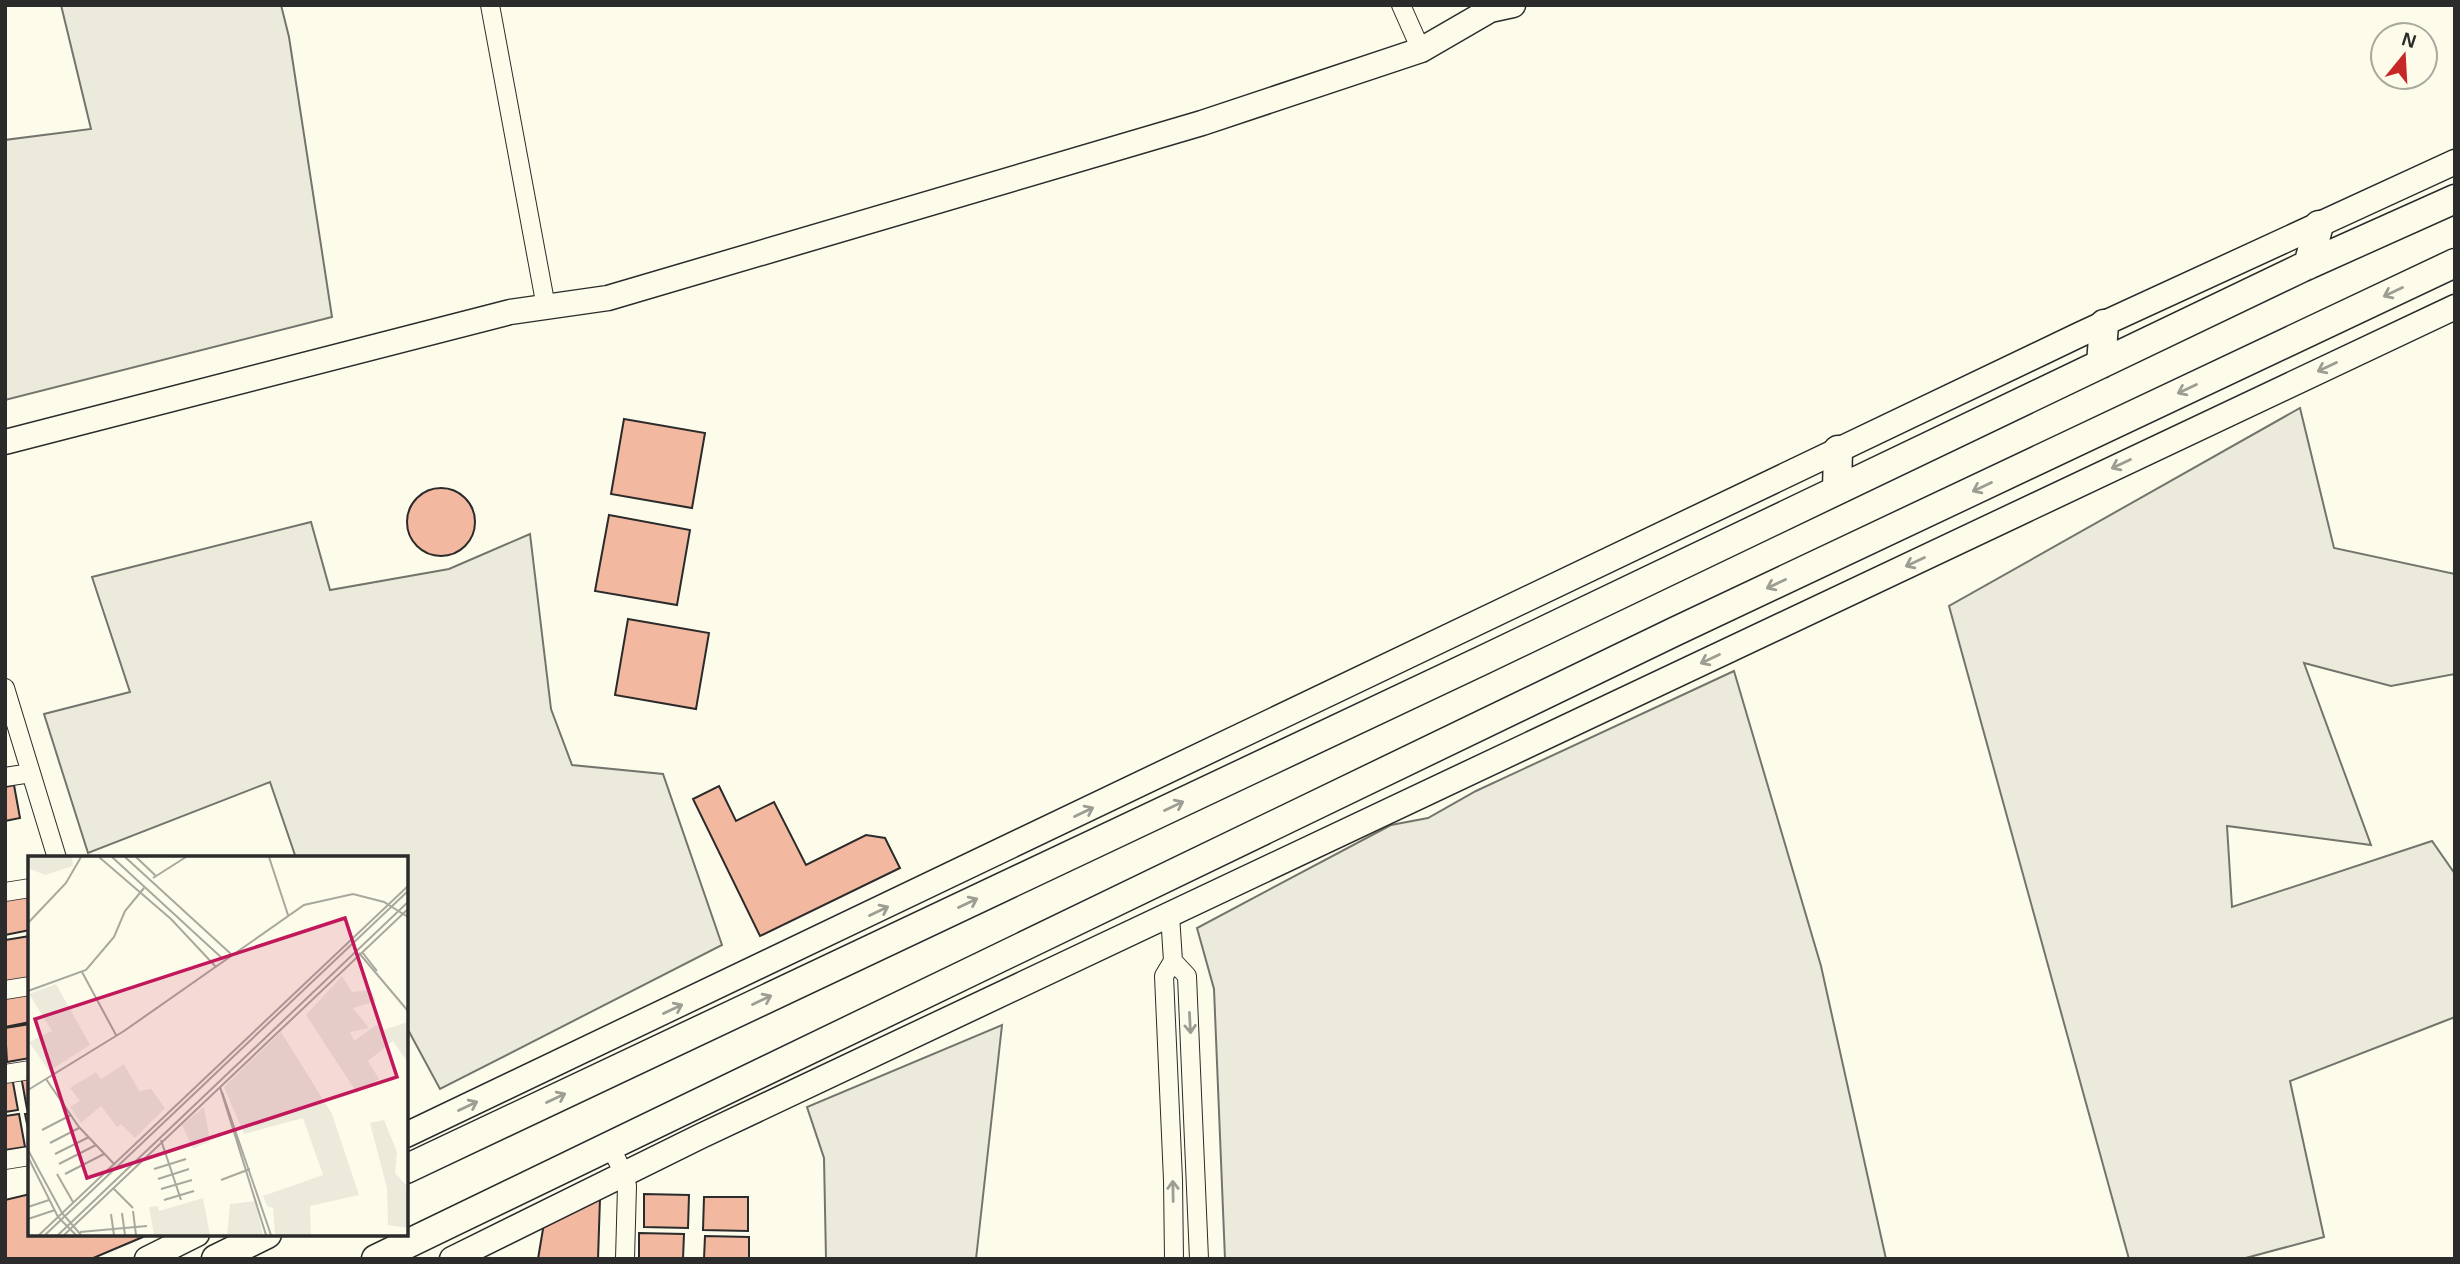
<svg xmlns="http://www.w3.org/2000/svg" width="2460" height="1264" font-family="Arial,sans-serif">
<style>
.green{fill:#ecebdb;stroke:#74746e;stroke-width:2}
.building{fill:#f2b8a0;stroke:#2b2b2b;stroke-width:2}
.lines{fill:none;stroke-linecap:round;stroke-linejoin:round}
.street-casing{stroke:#2b2b2b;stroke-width:20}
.secondary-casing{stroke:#2b2b2b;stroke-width:27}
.primary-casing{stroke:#2b2b2b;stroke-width:31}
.street{stroke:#fdfbea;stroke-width:18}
.secondary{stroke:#fdfbea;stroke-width:24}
.primary{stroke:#fdfbea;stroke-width:28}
.oneway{stroke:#9e9d94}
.inset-road{fill:none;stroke:#a9a89e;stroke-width:2}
.view{fill:#c2185b;fill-opacity:0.15;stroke:#c2185b;stroke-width:3.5}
.inset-edge{fill:none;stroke:#2b2b2b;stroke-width:3.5}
</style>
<rect width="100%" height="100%" fill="#fdfbea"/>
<path class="green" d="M 61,5 L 281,5 L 289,37 L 332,317 L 5,400 L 5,140 L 91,129 Z
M 2300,408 L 2334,548 L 2455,574 L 2455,674 L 2391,686 L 2304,663 L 2371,845 L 2227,826 L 2232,907 L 2432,841 L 2455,874 L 2455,1017 L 2290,1081 L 2324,1237 L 2242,1259 L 2129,1259 L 1949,606 Z
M 311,522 L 330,590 L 449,569 L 530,534 L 551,709 L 572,765 L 663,774 L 722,945 L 440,1089 L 406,1026 L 406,858 L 296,858 L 270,782 L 88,853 L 44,714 L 130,692 L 92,577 Z
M 1734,671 L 1821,966 L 1886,1259 L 1225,1259 L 1214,989 L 1197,928 L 1391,825 L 1428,818 L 1476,791 Z
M 1002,1025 L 976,1259 L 826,1259 L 824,1158 L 807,1107 Z"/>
<path class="building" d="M 624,419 L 705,433 L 692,508 L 611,494 Z
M407 522a34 34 0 1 1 68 0a34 34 0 1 1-68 0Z
M 609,515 L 690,530 L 677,605 L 595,591 Z
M 628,619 L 709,633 L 696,709 L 615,695 Z
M 14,785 L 20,818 L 5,821 L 5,787 Z
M 719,786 L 736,821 L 774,802 L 806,865 L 866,835 L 885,838 L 900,868 L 760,936 L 693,799 Z
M 30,896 L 30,930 L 5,935 L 5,900 Z
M 30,936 L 30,980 L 5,984 L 5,940 Z
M 30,988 L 30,1022 L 5,1027 L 5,992 Z
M 30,1024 L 30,1058 L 7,1062 L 5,1028 Z
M 30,1075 L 30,1109 L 27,1109 L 21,1076 Z
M 12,1077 L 18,1110 L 5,1112 L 5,1078 Z
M 19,1114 L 25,1147 L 5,1150 L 5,1116 Z
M 25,1114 L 30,1114 L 30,1138 Z
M 30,1194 L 30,1234 L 150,1234 L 91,1259 L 5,1259 L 5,1200 Z
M 644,1194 L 689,1195 L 688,1228 L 644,1227 Z
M 704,1197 L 748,1197 L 748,1231 L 703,1230 Z
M 600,1198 L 598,1259 L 538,1259 L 544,1223 Z
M 639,1233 L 684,1234 L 683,1259 L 639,1259 Z
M 705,1236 L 749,1237 L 749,1259 L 704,1259 Z"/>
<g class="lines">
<defs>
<path id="street" d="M 490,5 L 546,307
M 1401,5 L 1421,50
M 5,688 L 57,858
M 5,777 L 31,773
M 5,892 L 30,888
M 1170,915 L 1173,961 L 1164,976 L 1173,1180 L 1174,1259
M 1173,961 L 1187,976 L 1199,1259
M 5,990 L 30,986
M 5,1074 L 30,1070
M 610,1146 L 624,1174 L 627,1186 L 625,1259
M 5,1160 L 30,1156"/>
<path id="secondary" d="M 5,442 L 510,312 L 608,298 L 1202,123 L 1421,50 L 1490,10 L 1513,5
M 406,1135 L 2081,334 L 2455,162
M 147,1259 L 197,1234
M 452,1259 L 701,1136 L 2455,307"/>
<path id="primary" d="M 2308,265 L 2319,225
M 2101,364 L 2104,324
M 1837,490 L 1838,450
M 406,1169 L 1483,660 L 2301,268 L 2455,199
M 216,1259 L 267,1234
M 376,1259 L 1676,631 L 2455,263"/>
</defs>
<use href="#street" class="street-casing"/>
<use href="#secondary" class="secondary-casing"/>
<use href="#primary" class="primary-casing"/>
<use href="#street" class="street"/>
<use href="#secondary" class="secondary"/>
<use href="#primary" class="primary"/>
</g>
<defs><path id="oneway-shaft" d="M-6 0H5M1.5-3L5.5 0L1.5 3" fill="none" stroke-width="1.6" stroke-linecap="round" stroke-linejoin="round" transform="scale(1.75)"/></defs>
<g class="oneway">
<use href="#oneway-shaft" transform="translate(2393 292) rotate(155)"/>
<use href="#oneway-shaft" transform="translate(2327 367) rotate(155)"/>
<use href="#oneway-shaft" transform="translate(2187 389) rotate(155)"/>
<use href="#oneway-shaft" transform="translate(2121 464) rotate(155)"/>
<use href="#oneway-shaft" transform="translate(1982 487) rotate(155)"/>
<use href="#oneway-shaft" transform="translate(1915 562) rotate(155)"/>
<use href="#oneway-shaft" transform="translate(1776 584) rotate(155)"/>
<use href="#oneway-shaft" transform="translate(1710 659) rotate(155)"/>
<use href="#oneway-shaft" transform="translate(1174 806) rotate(-25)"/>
<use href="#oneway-shaft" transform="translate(1084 812) rotate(-26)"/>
<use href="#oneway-shaft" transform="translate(968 903) rotate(-25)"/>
<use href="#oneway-shaft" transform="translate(879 911) rotate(-26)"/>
<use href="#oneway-shaft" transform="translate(762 1000) rotate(-25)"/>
<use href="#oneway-shaft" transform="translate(673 1009) rotate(-25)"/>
<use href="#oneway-shaft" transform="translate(1190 1023) rotate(87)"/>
<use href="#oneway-shaft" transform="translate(556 1098) rotate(-25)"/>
<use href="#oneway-shaft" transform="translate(468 1106) rotate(-25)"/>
<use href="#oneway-shaft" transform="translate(1173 1191) rotate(-91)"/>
</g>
<g transform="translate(28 856)">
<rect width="380" height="380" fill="#fdfbea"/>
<path d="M 0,1 L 44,1 L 45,10 L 17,19 L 0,12 ZM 314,120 L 324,136 L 343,134 L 348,145 L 325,152 L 341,172 L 322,176 L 326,185 L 348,169 L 355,174 L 380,166 L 380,207 L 365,185 L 340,205 L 351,223 L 329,237 L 278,159 ZM 28,128 L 62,189 L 21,215 L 1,186 L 24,175 L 1,138 ZM 253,176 L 304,258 L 331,339 L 282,350 L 283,379 L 247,379 L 245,352 L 239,350 L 235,340 L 295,319 L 275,262 L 216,278 L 196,231 ZM 96,208 L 111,235 L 123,233 L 137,252 L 107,282 L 93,268 L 89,271 L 73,250 L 53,267 L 42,251 L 52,245 L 42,232 L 68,216 L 73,223 ZM 176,251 L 182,285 L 165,293 L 154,269 ZM 356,264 L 369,296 L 367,317 L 380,331 L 380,372 L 360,369 L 359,332 L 342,267 ZM 175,342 L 182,379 L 126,379 L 121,351 L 130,350 L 131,355 ZM 227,345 L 235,379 L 199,379 L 202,348 Z" fill="#ecebdb"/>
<path class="inset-road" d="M 71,1 L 143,63 L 188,111M 84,1 L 195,103M 97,1 L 203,98M 108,1 L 128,20M 241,1 L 260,59M 125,22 L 158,1M 0,67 L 38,27 L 53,1M 334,96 L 349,115M 331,97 L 380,155M 54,116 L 88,179M 0,135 L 58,114 L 86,81 L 97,55 L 116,32M 18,223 L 51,271 L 87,309M 192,231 L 238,379M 0,234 L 96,175 L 276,49 L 325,38 L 356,46 L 380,61M 194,236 L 243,379M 14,274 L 43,259M 133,284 L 153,344M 22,287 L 51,272M 0,294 L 34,357 L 53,379M 27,298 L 61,281M 0,301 L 30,361 L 48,379M 31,308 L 68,289M 126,313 L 158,303M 29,318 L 45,346M 37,318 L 76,298M 130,323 L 161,313M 193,324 L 222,313M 85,332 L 105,352M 133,333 L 164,324M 136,344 L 166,335M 0,351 L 21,344M 105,355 L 108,379M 94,357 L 97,379M 83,358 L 86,379M 0,363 L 27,354M 52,376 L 119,370M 11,379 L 380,30M 17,379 L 380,35M 30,379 L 380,46M 36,379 L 380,53"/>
<path class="view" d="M 317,62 L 369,221 L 59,322 L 7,163 Z"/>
<rect width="380" height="380" class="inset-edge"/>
</g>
<rect width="2460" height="1264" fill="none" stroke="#2b2b2b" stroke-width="14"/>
<g transform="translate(2404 56) rotate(18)"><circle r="33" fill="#fdfbea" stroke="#a9a89e" stroke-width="2"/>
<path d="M0-5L12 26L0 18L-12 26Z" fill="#c62828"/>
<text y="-10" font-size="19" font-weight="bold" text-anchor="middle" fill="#2b2b2b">N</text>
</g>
</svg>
